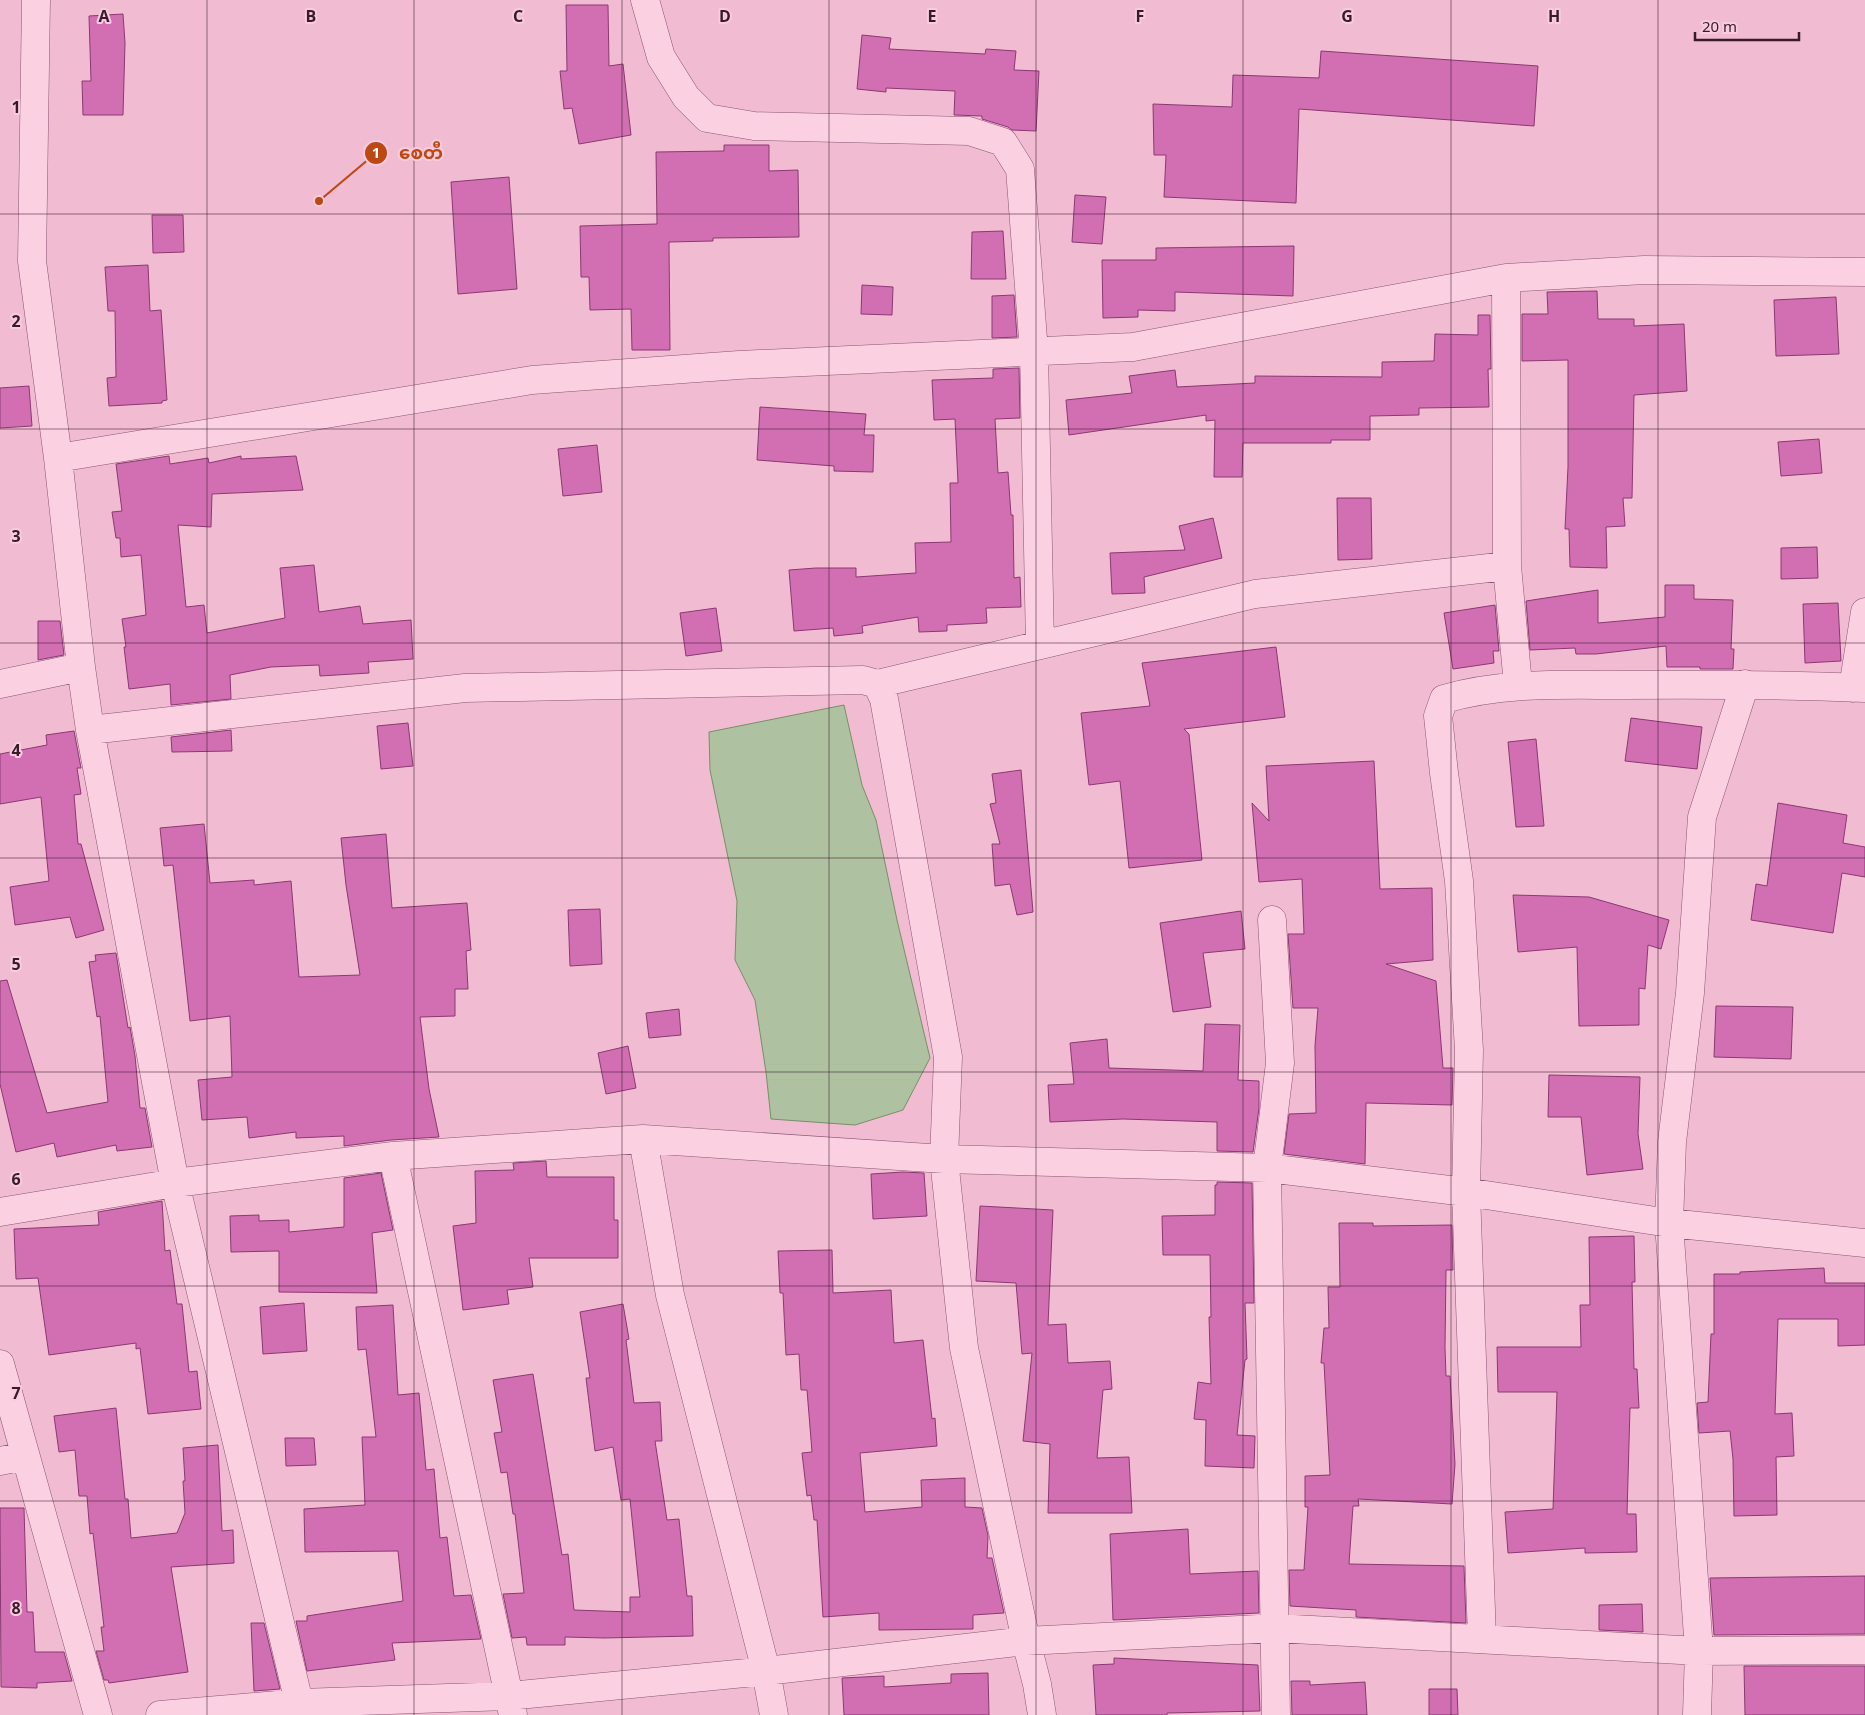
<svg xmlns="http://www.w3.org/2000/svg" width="1865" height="1715" font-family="Georgia,'Noto Sans Myanmar',serif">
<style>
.water{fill:#aec2a1;stroke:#759067}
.building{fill:#d26fb3;stroke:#8b3872}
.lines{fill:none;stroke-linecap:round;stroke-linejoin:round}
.minor-casing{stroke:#8a5473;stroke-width:29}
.minor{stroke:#fbd0e1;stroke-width:28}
.grid{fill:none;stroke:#381a2c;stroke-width:1;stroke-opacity:0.55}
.grid-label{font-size:16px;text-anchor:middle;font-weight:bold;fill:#381a2c;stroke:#f8ccdd;stroke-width:4;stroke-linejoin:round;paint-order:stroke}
.leader{fill:none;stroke:#bc4914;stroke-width:2}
.callout-dot{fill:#bc4914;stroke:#f8ccdd;stroke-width:2}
.mark-label{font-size:15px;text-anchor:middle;font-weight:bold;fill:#fff}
.callout-label{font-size:18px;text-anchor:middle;font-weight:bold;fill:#bc4914;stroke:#f8ccdd;stroke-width:4;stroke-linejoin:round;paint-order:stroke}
</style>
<rect width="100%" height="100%" fill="#f1bcd1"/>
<path class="water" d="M 844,705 L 862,785 L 876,820 L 897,920 L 930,1058 L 903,1110 L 855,1125 L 771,1119 L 766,1072 L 755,1000 L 735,960 L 737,901 L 710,770 L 709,732 Z"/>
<path class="building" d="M 566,5 L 608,5 L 609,66 L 623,64 L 631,135 L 579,144 L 572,108 L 564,109 L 560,71 L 567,71 Z
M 123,14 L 125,43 L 123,115 L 83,115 L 82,81 L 91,81 L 89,16 Z
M 862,35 L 891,38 L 889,49 L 985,54 L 986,49 L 1016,51 L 1014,70 L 1039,71 L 1036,131 L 1012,130 L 1008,127 L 982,119 L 982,116 L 954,115 L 955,91 L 886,88 L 886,92 L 857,89 Z
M 1321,51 L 1538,66 L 1534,126 L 1299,109 L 1296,203 L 1164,197 L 1166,155 L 1154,155 L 1153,104 L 1232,107 L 1233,75 L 1319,78 Z
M 724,145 L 769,145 L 769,171 L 798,170 L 799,237 L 713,238 L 713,241 L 669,242 L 670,350 L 632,350 L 631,309 L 590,310 L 589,277 L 581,277 L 580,226 L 657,224 L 656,152 L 724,151 Z
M 509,177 L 517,289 L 458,294 L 451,182 Z
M 1075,195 L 1106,197 L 1102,244 L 1072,242 Z
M 152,215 L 183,215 L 184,252 L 153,253 Z
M 1003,231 L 1006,279 L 971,279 L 972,232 Z
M 1294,246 L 1293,296 L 1175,292 L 1175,311 L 1138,310 L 1138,317 L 1103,318 L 1102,260 L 1156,260 L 1156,248 Z
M 148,265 L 150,311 L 161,310 L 167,400 L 162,401 L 162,403 L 109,406 L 107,378 L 116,377 L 115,311 L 108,311 L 105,267 Z
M 862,285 L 893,287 L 892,315 L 861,314 Z
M 1597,291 L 1598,319 L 1634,319 L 1634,326 L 1684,324 L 1687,391 L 1634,395 L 1632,498 L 1623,498 L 1625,526 L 1606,527 L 1607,568 L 1570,567 L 1569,529 L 1565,529 L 1568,467 L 1568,360 L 1522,361 L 1522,314 L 1548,314 L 1547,292 Z
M 1014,295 L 1017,337 L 992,338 L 992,296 Z
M 1836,297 L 1839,354 L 1776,356 L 1774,300 Z
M 1478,315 L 1490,315 L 1491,369 L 1488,369 L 1489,407 L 1419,408 L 1419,415 L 1370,416 L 1370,440 L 1331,440 L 1331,443 L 1243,443 L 1242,477 L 1214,477 L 1215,420 L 1206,421 L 1206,415 L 1069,435 L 1066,400 L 1132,393 L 1129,376 L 1175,370 L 1177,387 L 1255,383 L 1255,376 L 1382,377 L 1382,362 L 1434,361 L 1435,334 L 1478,335 Z
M 1019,368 L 1020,418 L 995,419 L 998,473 L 1008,472 L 1011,515 L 1013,515 L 1014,578 L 1020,577 L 1021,607 L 986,608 L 987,623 L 947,625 L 947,631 L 919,632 L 918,617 L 862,626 L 863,633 L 834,636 L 833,628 L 794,631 L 789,570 L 816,568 L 856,568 L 856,577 L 916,573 L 915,543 L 951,542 L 950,483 L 958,483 L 955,419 L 934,420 L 932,380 L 993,378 L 993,369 Z
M 29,386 L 32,426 L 0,428 L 0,388 Z
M 760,407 L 866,414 L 864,435 L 874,435 L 873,472 L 834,471 L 834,466 L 757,460 Z
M 1819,439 L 1822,473 L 1781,476 L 1778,442 Z
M 597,445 L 602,492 L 563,496 L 558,449 Z
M 169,456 L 170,464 L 208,458 L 209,463 L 241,456 L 241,459 L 296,456 L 303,490 L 212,494 L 211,527 L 178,525 L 186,607 L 204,605 L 207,633 L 285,618 L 280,568 L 314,565 L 319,612 L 360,606 L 363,624 L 411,620 L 413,659 L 368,662 L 369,673 L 320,676 L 319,665 L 271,667 L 230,675 L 231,699 L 171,705 L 170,684 L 129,689 L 124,647 L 126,647 L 122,619 L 146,615 L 141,555 L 121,557 L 120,538 L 116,538 L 112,512 L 122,511 L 116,464 Z
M 1337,498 L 1371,498 L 1372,559 L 1338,560 Z
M 1213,518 L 1222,558 L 1144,577 L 1145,593 L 1112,594 L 1110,553 L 1185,550 L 1179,526 Z
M 1817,547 L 1818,578 L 1781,579 L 1781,548 Z
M 1665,585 L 1694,585 L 1694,599 L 1733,600 L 1731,649 L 1734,649 L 1733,669 L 1700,669 L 1700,667 L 1667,667 L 1666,646 L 1596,654 L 1576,654 L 1575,648 L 1530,650 L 1526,601 L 1598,590 L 1598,623 L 1665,617 Z
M 1838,603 L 1841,661 L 1805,663 L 1803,604 Z
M 1495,605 L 1499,651 L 1493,651 L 1494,663 L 1453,669 L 1444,613 Z
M 716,608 L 722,651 L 686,656 L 680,613 Z
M 38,621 L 60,621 L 64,655 L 38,660 Z
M 1276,647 L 1285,717 L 1184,729 L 1189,734 L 1202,860 L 1129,868 L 1120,781 L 1089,785 L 1081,713 L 1150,706 L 1142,663 Z
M 1631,718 L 1702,727 L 1697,769 L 1625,761 Z
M 408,723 L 413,766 L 381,769 L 377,726 Z
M 231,730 L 232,751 L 172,752 L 171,737 Z
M 74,731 L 81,768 L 77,768 L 81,794 L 74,795 L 78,844 L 81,844 L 104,930 L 76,938 L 70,917 L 15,925 L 10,887 L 49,881 L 41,797 L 0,804 L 0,754 L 47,745 L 46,735 Z
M 1536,739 L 1544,826 L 1516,827 L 1508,742 Z
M 1374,761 L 1380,889 L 1432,888 L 1433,960 L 1386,964 L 1436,981 L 1443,1068 L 1453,1068 L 1452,1105 L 1366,1103 L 1365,1164 L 1284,1154 L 1289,1114 L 1316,1113 L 1315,1046 L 1318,1008 L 1293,1008 L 1288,934 L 1304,934 L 1302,879 L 1259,882 L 1252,803 L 1269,821 L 1266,766 Z
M 1021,770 L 1033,912 L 1017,915 L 1010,884 L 995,886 L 992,844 L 1000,844 L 990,804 L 996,803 L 992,774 Z
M 1778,803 L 1847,815 L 1843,843 L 1865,847 L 1865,877 L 1842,873 L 1833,933 L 1751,920 L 1756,884 L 1767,886 Z
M 204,824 L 210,883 L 254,880 L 254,885 L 291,881 L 299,977 L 360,975 L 346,885 L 341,838 L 386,834 L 392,908 L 467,903 L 471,950 L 466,951 L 468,989 L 455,989 L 455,1016 L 420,1017 L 429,1089 L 439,1137 L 391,1140 L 344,1146 L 344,1136 L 296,1138 L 296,1132 L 249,1138 L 247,1117 L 202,1120 L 198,1080 L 232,1077 L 230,1016 L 190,1021 L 173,865 L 164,866 L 160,828 Z
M 1513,895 L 1589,897 L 1669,920 L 1661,949 L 1648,945 L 1645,989 L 1639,988 L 1639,1025 L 1579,1026 L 1577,947 L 1518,952 Z
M 600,909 L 602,964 L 570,966 L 568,910 Z
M 1241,911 L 1245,949 L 1203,953 L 1211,1007 L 1173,1012 L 1160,923 Z
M 116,953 L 128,1028 L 130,1027 L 135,1056 L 140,1108 L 145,1108 L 152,1147 L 117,1151 L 116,1145 L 57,1157 L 54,1143 L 16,1152 L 0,1084 L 0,981 L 7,980 L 47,1113 L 108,1102 L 100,1016 L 97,1017 L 89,962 L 96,961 L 95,955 Z
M 1716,1006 L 1793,1007 L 1791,1059 L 1714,1057 Z
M 679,1009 L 681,1035 L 649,1038 L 646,1013 Z
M 1205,1024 L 1240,1025 L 1238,1080 L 1259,1081 L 1259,1108 L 1253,1152 L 1217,1151 L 1217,1122 L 1123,1119 L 1050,1122 L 1048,1085 L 1074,1084 L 1070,1043 L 1107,1039 L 1109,1068 L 1203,1071 Z
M 628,1046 L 636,1088 L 606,1094 L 598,1053 Z
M 1549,1075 L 1640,1077 L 1638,1134 L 1643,1169 L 1587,1175 L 1581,1117 L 1548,1117 Z
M 546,1161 L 547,1177 L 614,1177 L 614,1220 L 618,1220 L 618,1258 L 529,1258 L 533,1287 L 507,1290 L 509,1304 L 463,1310 L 453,1226 L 476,1223 L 475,1171 L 514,1170 L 513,1163 Z
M 903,1172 L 924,1173 L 927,1216 L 873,1219 L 871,1174 Z
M 381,1173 L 393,1230 L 372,1233 L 377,1293 L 279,1292 L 279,1251 L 231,1252 L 230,1216 L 259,1215 L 259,1221 L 289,1220 L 289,1232 L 344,1227 L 344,1178 Z
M 1217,1182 L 1252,1183 L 1254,1303 L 1245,1303 L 1247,1359 L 1245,1360 L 1237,1435 L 1255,1436 L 1254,1468 L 1205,1466 L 1206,1420 L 1194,1419 L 1198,1382 L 1211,1384 L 1209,1317 L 1211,1317 L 1210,1255 L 1163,1255 L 1162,1216 L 1215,1215 L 1215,1185 L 1217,1185 Z
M 162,1201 L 165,1251 L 170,1250 L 177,1304 L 182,1304 L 189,1372 L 197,1371 L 201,1409 L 148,1414 L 140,1348 L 136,1349 L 136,1343 L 49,1355 L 38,1278 L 16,1279 L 14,1229 L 99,1225 L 98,1212 Z
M 980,1206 L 1053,1210 L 1048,1325 L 1066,1324 L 1068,1363 L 1110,1361 L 1112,1389 L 1103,1390 L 1097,1458 L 1129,1457 L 1132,1513 L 1048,1513 L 1050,1444 L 1023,1441 L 1032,1353 L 1022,1354 L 1016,1283 L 976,1281 Z
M 1339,1223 L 1373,1223 L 1373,1226 L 1452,1225 L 1453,1270 L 1446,1270 L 1445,1348 L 1446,1376 L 1450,1376 L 1455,1464 L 1452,1504 L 1358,1499 L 1359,1506 L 1353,1506 L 1349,1564 L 1464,1566 L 1466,1623 L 1356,1617 L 1356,1610 L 1290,1606 L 1289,1570 L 1304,1570 L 1308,1507 L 1305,1507 L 1305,1476 L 1330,1475 L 1324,1363 L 1321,1363 L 1324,1328 L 1329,1328 L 1328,1287 L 1340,1287 Z
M 1634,1236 L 1635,1282 L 1632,1282 L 1634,1369 L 1637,1369 L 1639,1408 L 1630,1408 L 1627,1514 L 1636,1514 L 1637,1552 L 1585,1553 L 1585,1548 L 1508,1553 L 1505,1512 L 1553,1509 L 1557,1392 L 1498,1392 L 1497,1347 L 1581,1347 L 1580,1305 L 1590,1305 L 1589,1237 Z
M 832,1250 L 833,1293 L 891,1290 L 894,1343 L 923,1340 L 932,1419 L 935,1418 L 937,1446 L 860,1453 L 865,1512 L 922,1507 L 921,1480 L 965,1478 L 965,1507 L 982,1508 L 988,1536 L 987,1558 L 992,1558 L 1004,1613 L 973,1615 L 973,1629 L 879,1630 L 879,1613 L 823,1617 L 817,1520 L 814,1520 L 811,1495 L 807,1496 L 802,1453 L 812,1452 L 807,1390 L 801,1390 L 799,1354 L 786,1355 L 783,1293 L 780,1293 L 778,1251 Z
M 1824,1268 L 1825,1283 L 1865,1283 L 1865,1345 L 1838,1346 L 1838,1319 L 1778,1319 L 1775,1414 L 1792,1413 L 1794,1456 L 1776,1457 L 1777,1515 L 1734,1516 L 1733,1459 L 1730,1431 L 1699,1433 L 1697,1403 L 1708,1402 L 1711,1334 L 1714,1334 L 1714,1274 L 1740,1274 L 1740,1272 Z
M 304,1303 L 307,1351 L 263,1354 L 260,1307 Z
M 623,1304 L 629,1339 L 626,1340 L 634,1403 L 660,1402 L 662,1441 L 655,1441 L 667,1520 L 679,1519 L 687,1596 L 692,1596 L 693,1636 L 604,1638 L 565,1637 L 565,1645 L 527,1645 L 526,1637 L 512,1638 L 503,1594 L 524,1593 L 515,1514 L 513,1514 L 507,1472 L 501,1473 L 494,1433 L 502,1432 L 493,1380 L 533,1374 L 562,1555 L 568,1554 L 574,1610 L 630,1612 L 630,1597 L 640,1597 L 630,1499 L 621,1500 L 613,1447 L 595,1451 L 586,1378 L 590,1378 L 580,1312 Z
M 393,1305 L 398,1395 L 419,1393 L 426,1470 L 434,1469 L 440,1538 L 447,1537 L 454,1596 L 471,1595 L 481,1639 L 392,1643 L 395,1660 L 307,1671 L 296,1621 L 307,1621 L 307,1616 L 403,1601 L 398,1551 L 305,1552 L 304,1509 L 365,1505 L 362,1437 L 376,1437 L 366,1349 L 358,1350 L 356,1307 Z
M 116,1408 L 125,1499 L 128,1499 L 131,1538 L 177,1533 L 185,1513 L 183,1481 L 185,1481 L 183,1448 L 218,1445 L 222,1531 L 233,1530 L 234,1563 L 171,1567 L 188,1672 L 109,1683 L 108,1680 L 104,1680 L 96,1651 L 104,1651 L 101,1627 L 104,1627 L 93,1533 L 90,1534 L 87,1496 L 79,1496 L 75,1450 L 59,1452 L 54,1416 Z
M 285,1438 L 314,1438 L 316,1465 L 286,1466 Z
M 0,1508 L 24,1508 L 27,1612 L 33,1612 L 35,1652 L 64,1652 L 72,1681 L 37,1683 L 37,1688 L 1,1687 Z
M 1188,1529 L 1190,1574 L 1258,1571 L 1259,1613 L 1113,1620 L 1110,1534 Z
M 1865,1576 L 1865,1634 L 1714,1635 L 1710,1578 Z
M 1642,1604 L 1643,1632 L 1599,1630 L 1599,1605 Z
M 251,1623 L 264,1623 L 280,1689 L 254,1691 Z
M 1114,1658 L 1258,1665 L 1260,1711 L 1167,1713 L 1167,1715 L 1096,1715 L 1093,1665 L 1114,1664 Z
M 1744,1666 L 1865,1666 L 1865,1715 L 1745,1715 Z
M 988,1673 L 989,1715 L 844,1715 L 842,1678 L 884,1676 L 884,1687 L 951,1683 L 951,1674 Z
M 1291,1681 L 1310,1681 L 1310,1685 L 1365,1682 L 1367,1715 L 1292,1715 Z
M 1429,1689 L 1457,1689 L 1458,1715 L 1429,1715 Z"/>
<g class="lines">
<defs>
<path id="minor" d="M 36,0 L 32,261 L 58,458 L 81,667 L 90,730 L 175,1183 L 302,1715
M 645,0 L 661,57 L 686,97 L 707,118 L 754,126 L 969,131 L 1003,142 L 1020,169 L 1034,352 L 1040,645
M 58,458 L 532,380 L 739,365 L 1133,347 L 1506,278
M 0,684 L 81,667
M 877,684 L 1255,594 L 1507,566
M 1518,685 L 1507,566 L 1506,278 L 1644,270 L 1865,272
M 1853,688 L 1865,612
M 90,730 L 465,688 L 863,680 L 877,684 L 884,699 L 948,1057 L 944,1159 L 964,1348 L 1026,1641 L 1037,1684 L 1042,1715
M 1272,920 L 1280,1063 L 1267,1168 L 1276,1715
M 643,1139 L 670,1295 L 766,1671 L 774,1715
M 393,1156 L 513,1715
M 0,1212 L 175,1183 L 393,1156 L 643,1139 L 944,1159 L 1267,1168 L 1466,1192 L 1669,1223 L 1865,1243
M 0,1364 L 98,1715
M 0,1461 L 25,1456
M 1482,1638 L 1466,1192 L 1469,1050 L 1459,881 L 1444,773 L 1438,716 L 1444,699 C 1503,682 1560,685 1621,685 C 1703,684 1784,685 1865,688
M 160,1715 L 300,1703 L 508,1696 L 766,1671 L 1026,1641 L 1275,1628 L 1699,1651 L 1865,1650
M 1697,1715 L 1699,1651 L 1669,1223 L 1672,1142 L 1690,993 L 1702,817 L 1745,684"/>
</defs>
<use href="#minor" class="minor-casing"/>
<use href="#minor" class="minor"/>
</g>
<path class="grid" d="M 207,0 L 207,1715M 414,0 L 414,1715M 622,0 L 622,1715M 829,0 L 829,1715M 1036,0 L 1036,1715M 1243,0 L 1243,1715M 1451,0 L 1451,1715M 1658,0 L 1658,1715M 0,214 L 1865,214M 0,429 L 1865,429M 0,643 L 1865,643M 0,858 L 1865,858M 0,1072 L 1865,1072M 0,1286 L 1865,1286M 0,1501 L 1865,1501"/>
<g class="grid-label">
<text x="104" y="22">A</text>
<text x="311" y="22">B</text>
<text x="518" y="22">C</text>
<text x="725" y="22">D</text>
<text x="932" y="22">E</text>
<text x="1140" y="22">F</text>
<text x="1347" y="22">G</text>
<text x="1554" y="22">H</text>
<text x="16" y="113">1</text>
<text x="16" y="327">2</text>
<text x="16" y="542">3</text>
<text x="16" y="756">4</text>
<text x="16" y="970">5</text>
<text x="16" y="1185">6</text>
<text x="16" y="1399">7</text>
<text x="16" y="1614">8</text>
</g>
<path class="leader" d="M319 201L376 153"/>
<g class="callout-dot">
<circle cx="319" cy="201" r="5"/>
<circle cx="376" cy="153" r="12"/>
</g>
<g class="mark-label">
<text x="376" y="158">1</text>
</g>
<g class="callout-label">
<text x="421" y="159">စေတီ</text>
</g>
<path d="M1695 32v8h104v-8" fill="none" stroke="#381a2c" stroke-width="2.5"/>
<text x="1702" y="32" font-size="15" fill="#381a2c" stroke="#f8ccdd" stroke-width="4" paint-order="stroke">20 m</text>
</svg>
